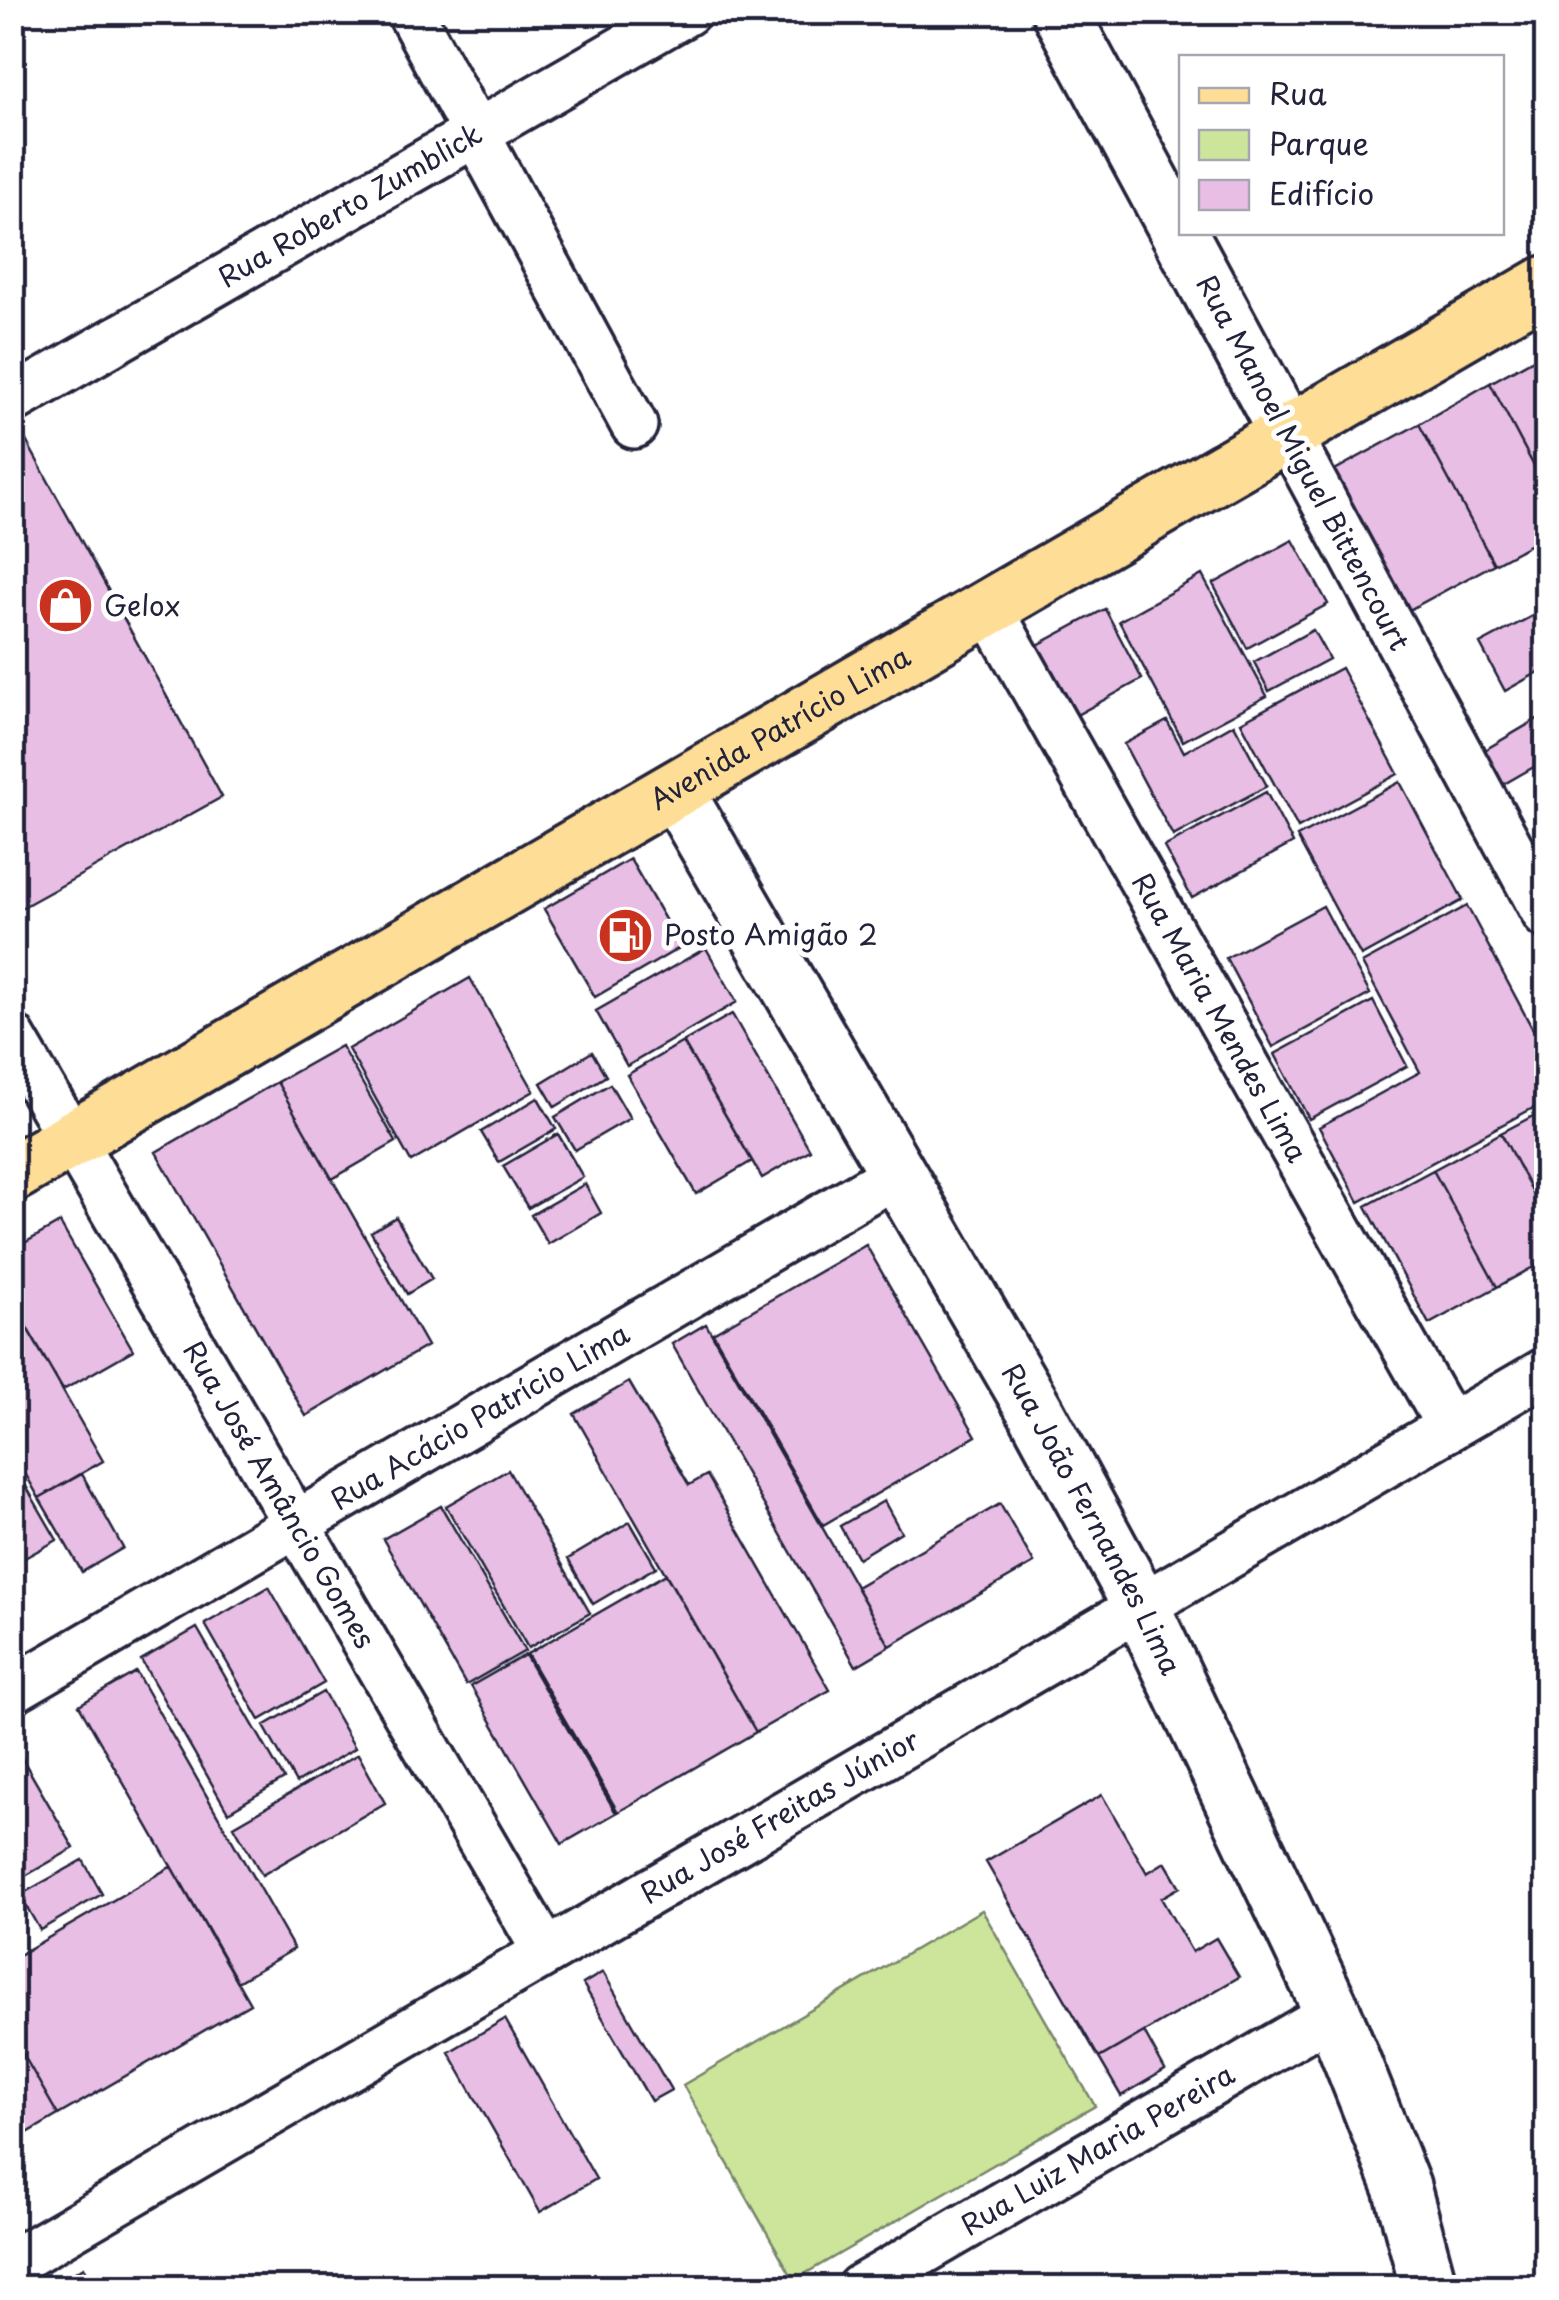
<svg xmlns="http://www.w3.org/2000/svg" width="1559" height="2300" font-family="'Playpen Sans',sans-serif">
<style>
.green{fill:#cce59b;stroke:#77846b;stroke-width:2.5}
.building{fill:#e8bee5;stroke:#22223b;stroke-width:2.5}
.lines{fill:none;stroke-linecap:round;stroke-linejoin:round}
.minor-casing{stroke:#22223b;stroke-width:52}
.tertiary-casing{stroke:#22223b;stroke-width:62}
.primary-casing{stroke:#22223b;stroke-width:62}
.minor{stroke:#fff;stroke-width:45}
.tertiary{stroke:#fff;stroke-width:55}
.primary{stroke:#fedd96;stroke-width:55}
.labels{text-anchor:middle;stroke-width:10;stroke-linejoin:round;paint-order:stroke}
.street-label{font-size:28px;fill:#22223b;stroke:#fff}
.poi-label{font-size:28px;fill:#22223b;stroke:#fff;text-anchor:start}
</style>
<rect width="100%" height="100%" fill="#fff"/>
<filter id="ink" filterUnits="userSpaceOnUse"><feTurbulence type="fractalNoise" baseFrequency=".01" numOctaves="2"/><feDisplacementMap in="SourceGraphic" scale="20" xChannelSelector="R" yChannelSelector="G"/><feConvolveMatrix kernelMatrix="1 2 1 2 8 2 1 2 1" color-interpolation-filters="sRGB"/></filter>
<g filter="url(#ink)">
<path class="green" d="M 982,1910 L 1095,2106 L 794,2280 L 683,2085 Z"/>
<path class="building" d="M 1546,352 L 1546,489 L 1490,383 Z
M 1490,383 L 1546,489 L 1546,536 L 1494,564 L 1419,424 Z
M 12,415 L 222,797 L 12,913 Z
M 1419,424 L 1494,564 L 1409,610 L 1333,471 Z
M 1293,540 L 1328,604 L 1247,648 L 1213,584 Z
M 1202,575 L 1267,696 L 1183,741 L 1119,621 Z
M 1105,609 L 1142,679 L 1071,718 L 1034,647 Z
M 1534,615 L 1546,638 L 1546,668 L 1505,691 L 1480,644 Z
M 1313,630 L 1329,659 L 1269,691 L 1254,662 Z
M 1341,668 L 1398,774 L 1298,828 L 1241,722 Z
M 1546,714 L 1546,760 L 1497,788 L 1478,754 Z
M 1167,721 L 1184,752 L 1234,724 L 1267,786 L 1173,836 L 1124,744 Z
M 1400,782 L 1463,900 L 1361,956 L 1297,837 Z
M 1266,792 L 1293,843 L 1192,898 L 1164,847 Z
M 630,859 L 681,947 L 595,997 L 544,909 Z
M 1323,906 L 1370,994 L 1273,1047 L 1226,958 Z
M 1467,906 L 1546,1054 L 1546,1101 L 1359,1202 L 1319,1127 L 1420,1072 L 1362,963 Z
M 706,948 L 737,1002 L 627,1066 L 596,1011 Z
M 470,978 L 534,1091 L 411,1162 L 348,1049 Z
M 1373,1001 L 1407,1066 L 1309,1119 L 1275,1054 Z
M 732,1014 L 810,1150 L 762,1178 L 683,1042 Z
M 683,1042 L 752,1161 L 696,1194 L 627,1075 Z
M 341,1046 L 396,1142 L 332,1179 L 277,1082 Z
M 592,1052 L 606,1076 L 555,1107 L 541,1083 Z
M 277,1082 L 427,1346 L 306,1416 L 156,1152 Z
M 610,1084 L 630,1118 L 575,1150 L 555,1117 Z
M 538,1098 L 556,1129 L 499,1162 L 481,1132 Z
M 1546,1109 L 1546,1218 L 1501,1133 Z
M 1501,1133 L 1546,1218 L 1546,1260 L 1497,1287 L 1433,1170 Z
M 558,1134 L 583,1177 L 528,1208 L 503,1166 Z
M 1433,1170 L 1497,1287 L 1429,1324 L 1366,1206 Z
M 585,1184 L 601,1213 L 548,1244 L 531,1215 Z
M 396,1217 L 432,1279 L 407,1294 L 371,1232 Z
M 60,1223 L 133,1350 L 63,1390 L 12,1302 L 12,1250 Z
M 866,1245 L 976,1436 L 823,1525 L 713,1333 Z
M 12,1302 L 103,1461 L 39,1498 L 12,1450 Z
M 706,1324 L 890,1646 L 856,1666 L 672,1344 Z
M 629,1382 L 689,1485 L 707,1475 L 830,1690 L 756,1732 L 574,1414 Z
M 12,1462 L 57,1540 L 12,1565 Z
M 508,1470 L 590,1613 L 528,1648 L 446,1506 Z
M 82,1474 L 123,1548 L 82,1572 L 39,1498 Z
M 884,1501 L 901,1532 L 858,1558 L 840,1526 Z
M 1000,1504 L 1034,1563 L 890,1646 L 856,1587 Z
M 441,1506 L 525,1651 L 466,1685 L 383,1539 Z
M 630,1522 L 656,1567 L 593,1604 L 568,1559 Z
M 666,1574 L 756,1732 L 618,1812 L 527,1654 Z
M 269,1587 L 324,1683 L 260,1720 L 205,1624 Z
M 197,1628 L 284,1779 L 228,1812 L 141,1660 Z
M 525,1655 L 616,1813 L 562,1844 L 471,1686 Z
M 136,1672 L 294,1949 L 237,1982 L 79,1705 Z
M 323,1692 L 355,1748 L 296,1783 L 264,1726 Z
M 12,1741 L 74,1848 L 13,1883 L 12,1882 Z
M 358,1754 L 385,1803 L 262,1875 L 234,1826 Z
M 1102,1795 L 1147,1873 L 1165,1862 L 1180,1887 L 1161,1898 L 1192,1952 L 1216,1938 L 1239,1977 L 1099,2058 L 986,1862 Z
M 83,1860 L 102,1894 L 40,1930 L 20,1895 Z
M 172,1866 L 250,2004 L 58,2115 L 12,2035 L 12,1959 Z
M 603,1972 L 671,2090 L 651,2101 L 583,1984 Z
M 505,2019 L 596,2179 L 540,2212 L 449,2052 Z
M 1144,2032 L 1165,2070 L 1121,2096 L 1099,2058 Z
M 12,2035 L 58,2115 L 12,2142 Z
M 84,2267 L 96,2288 L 48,2288 Z"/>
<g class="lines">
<defs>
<g id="minor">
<path d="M 410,12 L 634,425"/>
<path id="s1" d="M 12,400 L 687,12"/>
<path d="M 1288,435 L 1546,915"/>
<path id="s2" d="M 989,608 L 1450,1427"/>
<path id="s3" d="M 12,1037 L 546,1952"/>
<path id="s4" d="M 12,1690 L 896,1174"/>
<path id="s5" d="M 12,2263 L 1546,1371"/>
<path id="s6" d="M 860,2288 L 1333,2013"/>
</g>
<g id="tertiary">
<path d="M 1060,12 L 1288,435"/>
<path id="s7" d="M 675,790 L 1036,1412 L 1141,1606 L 1333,2013 L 1402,2187 L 1429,2288"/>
</g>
<g id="primary">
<path id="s8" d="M 12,1174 L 1546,284"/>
</g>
</defs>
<use href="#minor" class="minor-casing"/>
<use href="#tertiary" class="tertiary-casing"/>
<use href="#primary" class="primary-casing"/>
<use href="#minor" class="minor"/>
<use href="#tertiary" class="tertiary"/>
<use href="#primary" class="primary"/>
</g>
</g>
<defs>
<symbol id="shop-disc" viewBox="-11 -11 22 22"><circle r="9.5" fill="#c8321e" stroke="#fff"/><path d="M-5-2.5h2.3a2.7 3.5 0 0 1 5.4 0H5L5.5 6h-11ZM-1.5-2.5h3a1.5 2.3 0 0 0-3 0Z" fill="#fff"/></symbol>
<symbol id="fuel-disc" viewBox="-11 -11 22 22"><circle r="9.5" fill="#c8321e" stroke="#fff"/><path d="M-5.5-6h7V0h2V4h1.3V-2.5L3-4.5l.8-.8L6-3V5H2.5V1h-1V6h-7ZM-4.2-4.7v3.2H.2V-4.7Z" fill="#fff"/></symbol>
</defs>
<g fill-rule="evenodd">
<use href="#shop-disc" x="34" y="574" width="63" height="63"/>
<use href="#fuel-disc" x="594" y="904" width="63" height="63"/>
</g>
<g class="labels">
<g class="street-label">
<text dy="10" stroke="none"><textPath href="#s1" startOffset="390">Rua Roberto Zumblick</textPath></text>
<text transform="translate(1303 463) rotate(62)" y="10">Rua Manoel Miguel Bittencourt</text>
<text dy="10" stroke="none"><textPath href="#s8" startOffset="888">Avenida Patrício Lima</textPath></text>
<text dy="10" stroke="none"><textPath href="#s2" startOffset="470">Rua Maria Mendes Lima</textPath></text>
<text dy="10" stroke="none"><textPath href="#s4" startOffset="542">Rua Acácio Patrício Lima</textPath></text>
<text dy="10" stroke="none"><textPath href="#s3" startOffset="530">Rua José Amâncio Gomes</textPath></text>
<text dy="10" stroke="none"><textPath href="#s7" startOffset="840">Rua João Fernandes Lima</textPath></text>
<text dy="10" stroke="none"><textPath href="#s5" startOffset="888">Rua José Freitas Júnior</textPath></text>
<text dy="10" stroke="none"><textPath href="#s6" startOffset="275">Rua Luiz Maria Pereira</textPath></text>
</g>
<g class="poi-label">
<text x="104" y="616">Gelox</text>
<text x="664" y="945">Posto Amigão 2</text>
</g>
</g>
<rect width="1559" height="2300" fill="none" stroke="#fff" stroke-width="50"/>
<rect x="25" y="25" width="1509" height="2250" fill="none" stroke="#22223b" stroke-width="4" filter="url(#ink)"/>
<rect x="1179" y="55" width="325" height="180" fill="#ffffff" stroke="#a7a7b1" stroke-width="2.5"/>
<rect x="1199" y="88" width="50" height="15" fill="#fedd96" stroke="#a7a7b1" stroke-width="2.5"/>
<text x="1269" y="105" font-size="30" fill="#22223b">Rua</text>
<rect x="1199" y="130" width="50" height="30" fill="#cce59b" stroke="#a7a7b1" stroke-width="2.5"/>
<text x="1269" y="155" font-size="30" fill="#22223b">Parque</text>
<rect x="1199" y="180" width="50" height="30" fill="#e8bee5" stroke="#a7a7b1" stroke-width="2.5"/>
<text x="1269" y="205" font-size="30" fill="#22223b">Edifício</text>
</svg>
